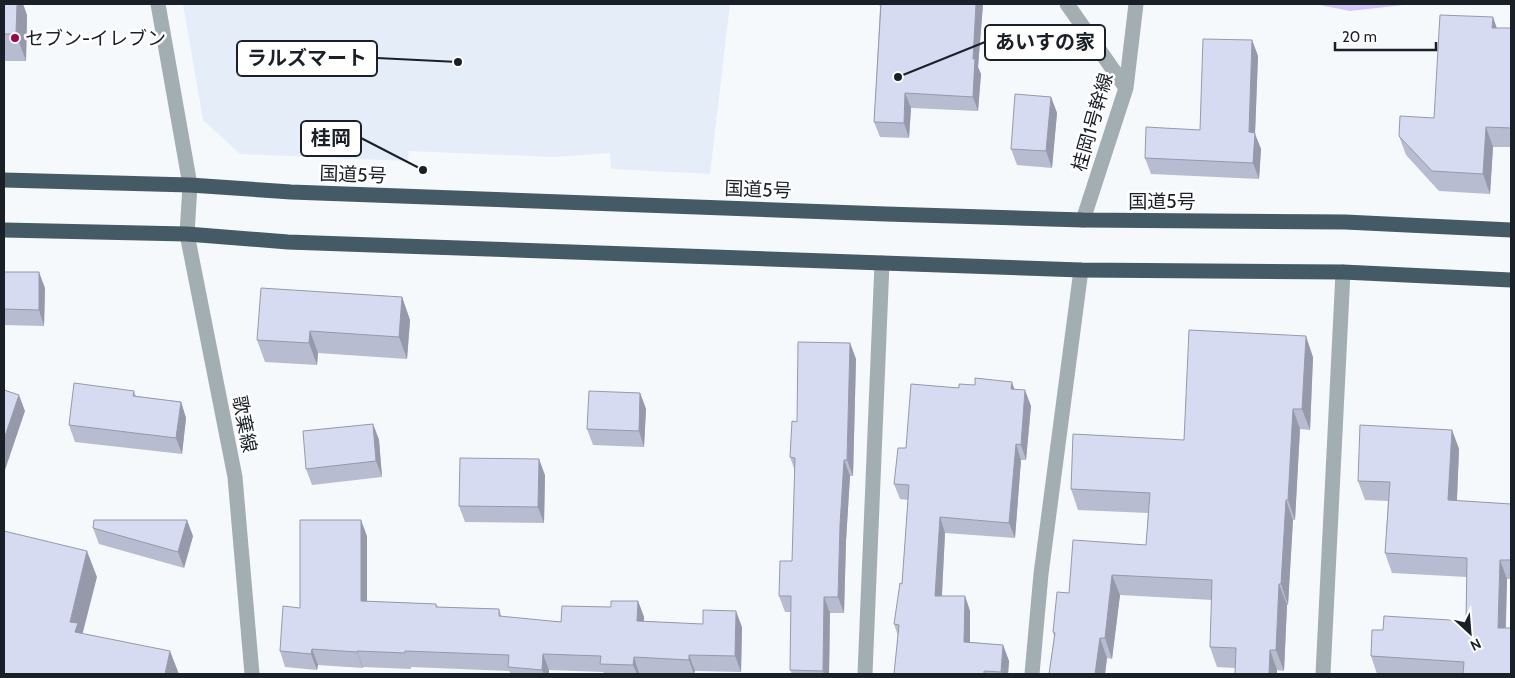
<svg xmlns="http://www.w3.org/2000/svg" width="1515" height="678" font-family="Cabin,'Noto Sans JP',sans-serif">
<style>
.built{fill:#e5eef8}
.green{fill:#d4c5fc}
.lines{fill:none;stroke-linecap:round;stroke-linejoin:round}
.minor{stroke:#a3aeb3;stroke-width:15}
.highway{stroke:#445a64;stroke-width:15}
.wall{fill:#b8bcd0}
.shaded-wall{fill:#9699a9}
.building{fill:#d6dbf2;stroke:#9699a9}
.poi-dot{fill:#9f0448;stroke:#fff;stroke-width:2}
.labels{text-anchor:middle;stroke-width:5;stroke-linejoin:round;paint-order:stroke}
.poi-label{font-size:19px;fill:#1a2027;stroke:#fff;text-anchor:start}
.street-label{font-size:19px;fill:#1a2027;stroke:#fff}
.leader{fill:none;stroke:#1a2027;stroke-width:2}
.callout-dot{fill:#1a2027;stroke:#fff;stroke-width:2}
.callout{fill:#fff;stroke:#1a2027;stroke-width:2}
.callout-label{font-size:20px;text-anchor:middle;font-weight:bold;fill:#1a2027}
</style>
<rect width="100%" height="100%" fill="#f5f9fc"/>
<path class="built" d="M 183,4 L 730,4 L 710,174 L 611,169 L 610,153 L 554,157 L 409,151 L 408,161 L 240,154 L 203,120 Z"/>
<path class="green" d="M 1314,4 L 1412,4 L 1350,11 Z"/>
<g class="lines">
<path class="minor" d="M 158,4 L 190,185 L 187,234 L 235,477 L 252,674
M 1067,4 L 1126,88
M 1083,220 L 1126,88 L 1136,4
M 865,674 L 882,263
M 1032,674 L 1041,574 L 1081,270
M 1323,674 L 1343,272"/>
<path class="highway" d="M 4,180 L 190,185 L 291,192 L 886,214 L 1083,220 L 1345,222 L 1511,230
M 4,230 L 187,234 L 288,242 L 1081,270 L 1343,272 L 1511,280"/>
</g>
<path class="wall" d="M 4,4 L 23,4 L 27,15 L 26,61 L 4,61 Z
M 879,4 L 983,4 L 978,67 L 981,74 L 978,111 L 911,108 L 909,138 L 880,137 L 874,122 L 880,7 Z
M 1496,28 L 1511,28 L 1511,147 L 1493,147 L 1490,194 L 1439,191 L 1406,155 L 1399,136 L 1434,118 Z
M 1252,40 L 1258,56 L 1255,134 L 1261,149 L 1259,179 L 1151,174 L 1145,158 L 1200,130 Z
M 1051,97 L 1057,113 L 1052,168 L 1017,165 L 1011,149 Z
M 4,272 L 45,288 L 44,326 L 4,325 Z
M 402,297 L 410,320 L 407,359 L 318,353 L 317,365 L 265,362 L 257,340 Z
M 850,343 L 856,359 L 853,476 L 850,476 L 846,541 L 844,613 L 830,613 L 829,674 L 792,674 L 790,670 L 791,612 L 785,612 L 779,596 L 792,561 L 795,471 L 790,457 L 797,422 Z
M 1313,357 L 1310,430 L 1300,429 L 1295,520 L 1293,520 L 1288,605 L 1287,605 L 1284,671 L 1277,670 L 1277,674 L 1235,674 L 1235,668 L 1217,667 L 1210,647 L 1212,600 L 1120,595 L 1112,659 L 1107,658 L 1105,674 L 1049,674 L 1054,637 L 1053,632 L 1069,593 L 1146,545 L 1148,513 L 1078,510 L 1071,489 L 1184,440 Z
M 959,388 L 1015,389 L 1031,406 L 1026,460 L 1021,460 L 1015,538 L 945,533 L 942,596 L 965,596 L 970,611 L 970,642 L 1003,645 L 1009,661 L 1008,674 L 894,674 L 898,636 L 894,624 L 902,584 L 908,500 L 900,499 L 894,484 L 906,448 Z
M 134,391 L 136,396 L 181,402 L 186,418 L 182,454 L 75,442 L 69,425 Z
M 640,393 L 646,409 L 644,447 L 593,445 L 587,429 Z
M 373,424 L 379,440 L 382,477 L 312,485 L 306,469 Z
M 1452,430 L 1459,449 L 1457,501 L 1511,504 L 1511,579 L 1507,579 L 1506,628 L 1511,674 L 1377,674 L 1371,656 L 1383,630 L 1466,621 L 1467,577 L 1392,573 L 1385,553 L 1388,501 L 1365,500 L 1358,481 Z
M 545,475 L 544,523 L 465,522 L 459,506 Z
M 93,528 L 193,536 L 184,568 L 99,544 Z
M 367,536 L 367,601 L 436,604 L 438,607 L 499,609 L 502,617 L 561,622 L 611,607 L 638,601 L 644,617 L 644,621 L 742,627 L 741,672 L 695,671 L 694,674 L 639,673 L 639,674 L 604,674 L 603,672 L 549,670 L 549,674 L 511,674 L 509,671 L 411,667 L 411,669 L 363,667 L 363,668 L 318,665 L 317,670 L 285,667 L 280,651 L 300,608 Z"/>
<path class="shaded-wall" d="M 17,4 L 23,4 L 27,15 L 26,61 L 16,34 Z
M 976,4 L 983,4 L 978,67 L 981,74 L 978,111 L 973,97 L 973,59 Z
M 1493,17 L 1500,37 L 1492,28 Z
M 1252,40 L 1258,56 L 1255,134 L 1261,149 L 1259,179 L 1253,163 L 1249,132 Z
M 905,93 L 911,108 L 909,138 L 904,123 Z
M 1051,97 L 1057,113 L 1052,168 L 1046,151 Z
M 1486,127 L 1493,147 L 1490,194 L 1483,174 Z
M 39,272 L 45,288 L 44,326 L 39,310 Z
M 402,297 L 410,320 L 407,359 L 399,337 Z
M 310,331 L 318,353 L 317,365 L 309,343 Z
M 1306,336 L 1313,357 L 1310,430 L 1302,409 Z
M 850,343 L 856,359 L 853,476 L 847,460 Z
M 1012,382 L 1017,397 L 1011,389 Z
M 1025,390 L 1031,406 L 1026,460 L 1021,445 Z
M 640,393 L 646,409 L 644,447 L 639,431 Z
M 19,395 L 25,411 L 4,473 L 4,439 Z
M 181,402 L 186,418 L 182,454 L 176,438 Z
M 1293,409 L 1300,429 L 1295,520 L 1288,500 Z
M 373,424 L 379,440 L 382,477 L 376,461 Z
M 1452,430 L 1459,449 L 1456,520 L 1448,500 Z
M 1016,444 L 1021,460 L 1015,538 L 1009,523 Z
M 539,459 L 545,475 L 544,523 L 538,507 Z
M 844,460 L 850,476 L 846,541 L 844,613 L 838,597 L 840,525 Z
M 1286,500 L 1293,520 L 1288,605 L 1281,584 Z
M 940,517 L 945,533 L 941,611 L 935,596 Z
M 187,520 L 193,536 L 184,568 L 178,552 Z
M 361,520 L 367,536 L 367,617 L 361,601 Z
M 87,551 L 97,577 L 82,636 L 85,658 L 70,622 Z
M 1500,560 L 1507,579 L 1505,647 L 1498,628 Z
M 1112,575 L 1120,595 L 1112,659 L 1105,638 Z
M 1279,584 L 1287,605 L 1284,671 L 1276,650 Z
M 965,596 L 970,611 L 970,658 L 964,642 Z
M 824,597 L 830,613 L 829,674 L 824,674 L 823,671 Z
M 638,601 L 644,617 L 643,637 L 637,621 Z
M 736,611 L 742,627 L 741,672 L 735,656 Z
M 1100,638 L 1107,658 L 1105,674 L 1095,674 Z
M 1003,645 L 1009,661 L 1008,674 L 1002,674 L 1001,672 Z
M 312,649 L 318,665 L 317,670 L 311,654 Z
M 1270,650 L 1277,670 L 1277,674 L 1269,674 Z
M 170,651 L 179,674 L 165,674 Z
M 357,651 L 363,667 L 363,668 L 357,652 Z
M 543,654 L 549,670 L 549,674 L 544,674 L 542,670 Z
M 689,655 L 695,671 L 694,674 L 689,660 Z
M 634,657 L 639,673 L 639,674 L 637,674 L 633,665 Z"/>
<path class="building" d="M 4,4 L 17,4 L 16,34 L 4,34 Z
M 881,4 L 976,4 L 973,59 L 975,59 L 973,97 L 905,93 L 904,123 L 874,122 Z
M 1440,15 L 1493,17 L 1492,28 L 1511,28 L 1511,128 L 1486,127 L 1483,174 L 1432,171 L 1399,136 L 1400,116 L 1434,118 Z
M 1203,39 L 1252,40 L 1249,132 L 1255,133 L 1253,163 L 1145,158 L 1146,127 L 1200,130 Z
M 1015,94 L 1051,97 L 1046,151 L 1011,149 Z
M 4,272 L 39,272 L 39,310 L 4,309 Z
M 261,288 L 402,297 L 399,337 L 310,331 L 309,343 L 257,340 Z
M 1189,330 L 1306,336 L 1302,409 L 1293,409 L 1288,500 L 1286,500 L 1281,584 L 1279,584 L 1276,650 L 1270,650 L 1269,674 L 1235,674 L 1236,648 L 1210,647 L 1212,580 L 1112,575 L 1105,638 L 1100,638 L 1095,674 L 1049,674 L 1055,633 L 1053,632 L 1057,592 L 1069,593 L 1073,540 L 1146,545 L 1150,493 L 1071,489 L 1073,434 L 1184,440 Z
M 798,342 L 850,343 L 847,460 L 844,460 L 840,525 L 838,597 L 824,597 L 823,671 L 790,670 L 791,596 L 779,596 L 780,561 L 792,561 L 795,458 L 790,457 L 792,421 L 797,422 Z
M 975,378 L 1012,382 L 1011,389 L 1025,390 L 1021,445 L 1016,444 L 1009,523 L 940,517 L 935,596 L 965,596 L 964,642 L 1003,645 L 1001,672 L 984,671 L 984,674 L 894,674 L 899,625 L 894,624 L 900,583 L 902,584 L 909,485 L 894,484 L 898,448 L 906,448 L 911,384 L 959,388 L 959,384 L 975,385 Z
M 74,383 L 134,391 L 133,396 L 181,402 L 176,438 L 69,425 Z
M 4,390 L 19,395 L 4,439 Z
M 589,391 L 640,393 L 639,431 L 587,429 Z
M 373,424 L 376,461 L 306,469 L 303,431 Z
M 1360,425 L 1452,430 L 1448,500 L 1511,504 L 1511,560 L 1500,560 L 1498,628 L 1511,628 L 1511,674 L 1463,674 L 1464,662 L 1371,656 L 1372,630 L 1383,630 L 1384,616 L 1466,621 L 1467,558 L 1385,553 L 1390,482 L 1358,481 Z
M 460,458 L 539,459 L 538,507 L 459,506 Z
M 94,520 L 187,520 L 178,552 L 93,528 Z
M 300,520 L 361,520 L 361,601 L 436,604 L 436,607 L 499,609 L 499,616 L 561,622 L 562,606 L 611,607 L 611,601 L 638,601 L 637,621 L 703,624 L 703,610 L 736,611 L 735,656 L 689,655 L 689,660 L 634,657 L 633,665 L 600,664 L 601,656 L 543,654 L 542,670 L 508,667 L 509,655 L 405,651 L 405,653 L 357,651 L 357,652 L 312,649 L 311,654 L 280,651 L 283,606 L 300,608 Z
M 4,531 L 87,551 L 70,622 L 78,623 L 75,632 L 170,651 L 165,674 L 4,674 Z"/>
<circle class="poi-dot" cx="15" cy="38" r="5"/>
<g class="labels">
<g class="poi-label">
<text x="25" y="45">セブン-イレブン</text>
</g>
<g class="street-label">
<text transform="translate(1092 122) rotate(-74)" y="7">桂岡1号幹線</text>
<text transform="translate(353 174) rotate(2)" y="7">国道5号</text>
<text transform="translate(758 189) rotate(2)" y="7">国道5号</text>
<text x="1162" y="208">国道5号</text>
<text transform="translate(245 424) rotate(79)" y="7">歌棄線</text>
</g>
</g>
<path class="leader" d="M898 77L985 42M458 62L377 58M423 170L361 138"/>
<g class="callout-dot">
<circle cx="898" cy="77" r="5"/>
<circle cx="458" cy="62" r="5"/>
<circle cx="423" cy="170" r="5"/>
</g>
<g class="callout">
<rect x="985" y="25" width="120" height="35" rx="5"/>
<rect x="237" y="41" width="140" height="35" rx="5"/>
<rect x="301" y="121" width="60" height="35" rx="5"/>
</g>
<g class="callout-label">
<text x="1045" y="49">あいすの家</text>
<text x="307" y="65">ラルズマート</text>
<text x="331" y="145">桂岡</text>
</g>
<rect width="1515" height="678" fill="none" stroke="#1a2027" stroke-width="10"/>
<g transform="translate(1470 633) rotate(154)" stroke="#ffffff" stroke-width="4" paint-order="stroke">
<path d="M0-4L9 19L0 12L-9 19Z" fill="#1a2027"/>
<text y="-8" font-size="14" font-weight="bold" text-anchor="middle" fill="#1a2027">N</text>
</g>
<path d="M1335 42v8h101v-8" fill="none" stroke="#1a2027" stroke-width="2.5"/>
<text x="1342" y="42" font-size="15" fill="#1a2027" stroke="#ffffff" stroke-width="4" paint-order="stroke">20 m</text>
</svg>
